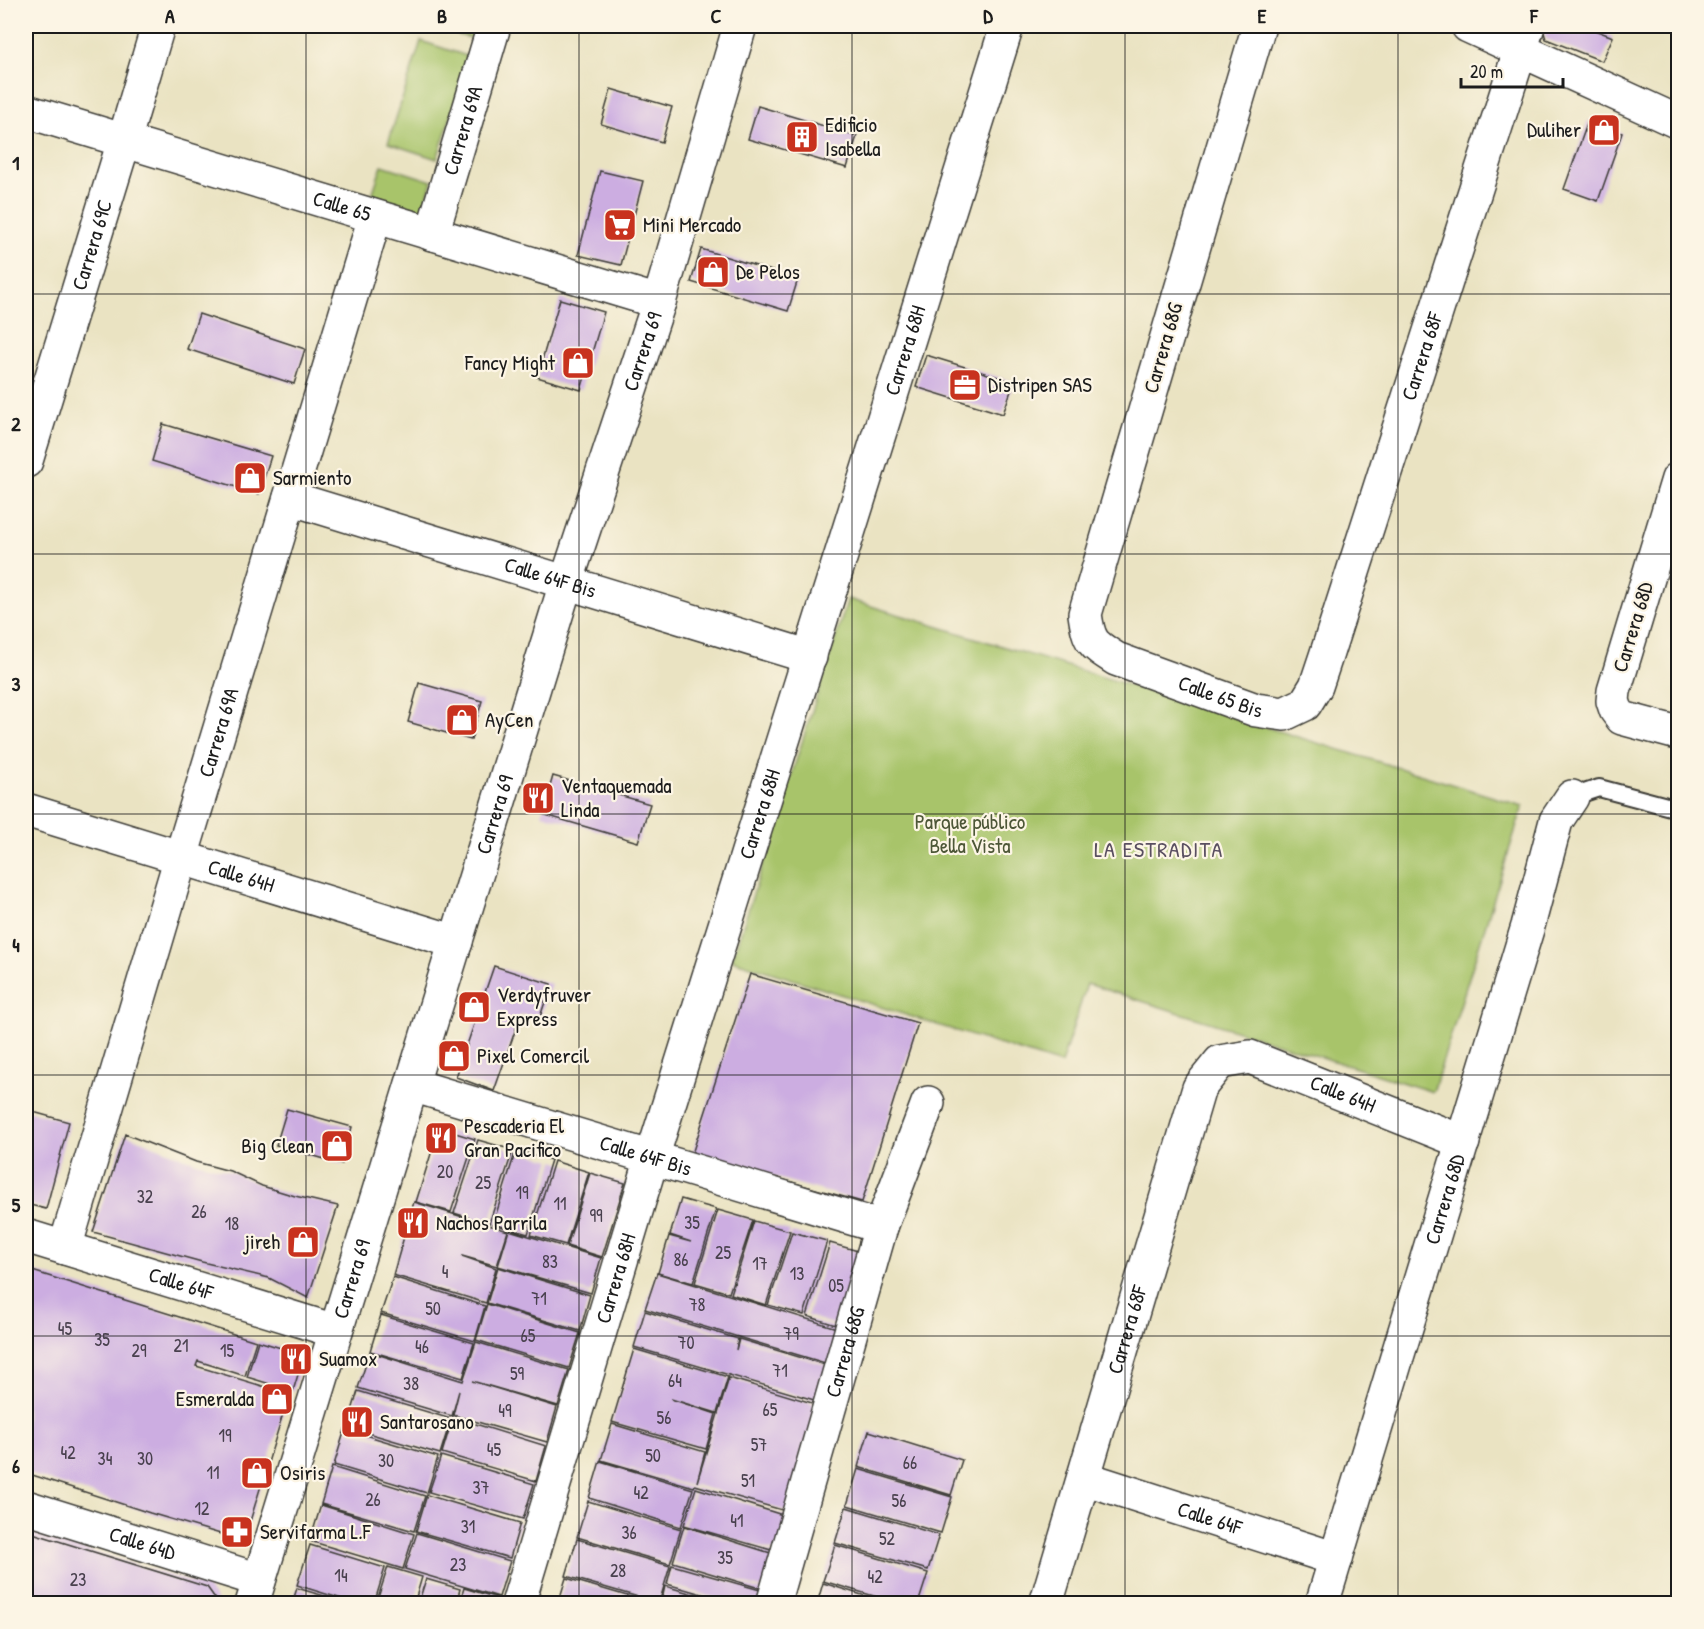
<svg xmlns="http://www.w3.org/2000/svg" width="1704" height="1629" font-family="'Patrick Hand',sans-serif">
<style>
.green{fill:#a8c46a;stroke:#627043;stroke-width:1.5}
.building{fill:#ccade1}
.lines{fill:none;stroke-linecap:round;stroke-linejoin:round}
.lane-casing{stroke:#3b3a35;stroke-width:20}
.street-casing{stroke:#3b3a35;stroke-width:36}
.secondary-casing{stroke:#3b3a35;stroke-width:36}
.lane{stroke:#fff;stroke-width:16}
.street{stroke:#fff;stroke-width:33}
.secondary{stroke:#fff;stroke-width:33}
.grid{fill:none;stroke:#1c1c1c;stroke-width:1.5;stroke-opacity:0.55}
.labels{text-anchor:middle;stroke-width:4.5;stroke-linejoin:round;paint-order:stroke}
.number-label{font-size:18px;fill:#48404d}
.poi-label{font-size:21px;fill:#1c1c1c;stroke:#fcf5e5;text-anchor:start}
.street-label{font-size:21px;fill:#1c1c1c;stroke:#fcf5e5}
.park-label{font-size:21px;fill:#4d5737;stroke:#fcf5e5}
.neighbourhood-label{font-size:22px;letter-spacing:1.5px;fill:#5a4f61;stroke:#fcf5e5}
.neatline{fill:none;stroke:#1c1c1c;stroke-width:2}
.grid-label{font-size:20px;text-anchor:middle;font-weight:bold;fill:#1c1c1c}
</style>
<rect width="100%" height="100%" fill="#fcf5e5"/>
<filter id="ink" filterUnits="userSpaceOnUse"><feTurbulence type="fractalNoise" baseFrequency=".0167" numOctaves="2"/><feDisplacementMap in="SourceGraphic" scale="12" xChannelSelector="R" yChannelSelector="G"/><feConvolveMatrix kernelMatrix="1 2 1 2 8 2 1 2 1" color-interpolation-filters="sRGB"/></filter>
<filter id="wash" filterUnits="userSpaceOnUse"><feTurbulence type="fractalNoise" baseFrequency=".008" numOctaves="4" result="noise"/><feDisplacementMap in="SourceGraphic" scale="24" xChannelSelector="R" yChannelSelector="G"/><feGaussianBlur stdDeviation="1.35" result="paint"/><feColorMatrix in="noise" values="0 0 0 0 0 0 0 0 0 0 0 0 0 0 0 0 0 1.4 0 .05"/><feComposite in="paint" operator="in"/></filter>
<g filter="url(#wash)">
<rect width="100%" height="100%" fill="#eae3c2"/>
<path class="green" d="M 425,26 L 480,26 L 475,39 Z
M 421,41 L 470,57 L 437,159 L 388,143 Z
M 382,165 L 432,181 L 422,214 L 371,198 Z
M 848,599 L 1523,806 L 1433,1092 L 1087,984 L 1061,1064 L 732,960 Z"/>
<g id="blocks">
<path class="building" d="M 875,26 L 897,26 L 895,32 Z
M 1542,26 L 1584,26 L 1613,37 L 1602,61 L 1546,39 Z
M 611,89 L 672,107 L 662,142 L 601,124 Z
M 758,106 L 857,136 L 847,168 L 748,139 Z
M 1588,121 L 1622,133 L 1598,201 L 1564,189 Z
M 600,171 L 643,181 L 621,265 L 578,255 Z
M 701,249 L 798,279 L 788,311 L 691,282 Z
M 560,299 L 604,312 L 581,390 L 537,377 Z
M 199,314 L 305,349 L 294,384 L 187,349 Z
M 926,355 L 1014,382 L 1003,414 L 916,387 Z
M 163,424 L 271,456 L 259,494 L 152,461 Z
M 419,683 L 482,701 L 471,740 L 408,722 Z
M 553,776 L 650,804 L 638,842 L 542,814 Z
M 494,966 L 551,984 L 539,1020 L 521,1014 L 494,1091 L 456,1077 Z
M 750,974 L 918,1023 L 862,1202 L 692,1154 Z
M 287,1109 L 352,1127 L 342,1164 L 276,1145 Z
M 26,1110 L 69,1122 L 46,1209 L 26,1204 Z
M 439,1128 L 475,1139 L 451,1212 L 416,1202 Z
M 125,1134 L 196,1162 L 230,1171 L 262,1186 L 295,1196 L 338,1206 L 308,1298 L 269,1278 L 202,1262 L 93,1232 Z
M 478,1140 L 513,1150 L 489,1224 L 454,1213 Z
M 516,1150 L 551,1160 L 528,1234 L 493,1224 Z
M 554,1161 L 589,1172 L 566,1245 L 531,1235 Z
M 590,1173 L 625,1183 L 602,1257 L 567,1246 Z
M 681,1199 L 716,1209 L 693,1283 L 658,1273 L 669,1236 L 691,1242 L 670,1235 Z
M 414,1202 L 508,1231 L 497,1266 L 462,1256 L 496,1268 L 486,1303 L 393,1275 Z
M 718,1210 L 753,1220 L 729,1293 L 695,1283 Z
M 754,1221 L 790,1231 L 766,1305 L 731,1294 Z
M 509,1230 L 601,1258 L 591,1293 L 498,1266 Z
M 792,1232 L 827,1241 L 804,1315 L 768,1305 Z
M 830,1243 L 865,1253 L 842,1327 L 807,1316 Z
M 498,1267 L 590,1295 L 580,1331 L 487,1303 Z
M 26,1269 L 256,1341 L 245,1376 L 198,1361 L 196,1366 L 289,1394 L 244,1541 L 150,1513 L 26,1473 Z
M 657,1273 L 843,1330 L 832,1365 L 645,1309 Z
M 393,1277 L 485,1306 L 475,1341 L 381,1313 Z
M 487,1304 L 580,1333 L 569,1368 L 476,1340 Z
M 645,1311 L 738,1339 L 736,1350 L 739,1339 L 832,1367 L 821,1402 L 634,1347 Z
M 381,1315 L 474,1343 L 463,1378 L 370,1351 Z
M 258,1341 L 304,1355 L 293,1391 L 247,1377 Z
M 476,1342 L 569,1370 L 558,1406 L 472,1381 L 557,1407 L 547,1442 L 453,1415 L 459,1391 L 452,1416 L 358,1388 L 370,1352 L 463,1381 Z
M 634,1349 L 728,1377 L 717,1413 L 671,1399 L 716,1414 L 706,1449 L 612,1422 Z
M 729,1378 L 822,1406 L 789,1512 L 695,1485 L 694,1487 L 601,1460 L 612,1424 L 705,1452 L 697,1482 Z
M 358,1391 L 451,1419 L 440,1454 L 347,1427 Z
M 453,1417 L 546,1446 L 536,1481 L 442,1453 Z
M 345,1429 L 438,1457 L 427,1493 L 334,1465 Z
M 869,1431 L 962,1460 L 951,1495 L 858,1467 Z
M 441,1456 L 534,1484 L 523,1519 L 429,1492 Z
M 600,1461 L 693,1489 L 681,1527 L 589,1498 Z
M 332,1467 L 425,1496 L 414,1531 L 321,1504 Z
M 858,1469 L 952,1497 L 941,1533 L 847,1505 Z
M 696,1488 L 789,1517 L 778,1552 L 684,1525 Z
M 427,1495 L 520,1523 L 510,1558 L 416,1531 Z
M 588,1501 L 681,1529 L 670,1564 L 577,1537 Z
M 321,1505 L 414,1534 L 403,1569 L 310,1541 Z
M 846,1507 L 939,1535 L 928,1570 L 835,1543 Z
M 684,1526 L 777,1555 L 766,1590 L 673,1562 Z
M 26,1531 L 207,1587 L 217,1601 L 216,1604 L 26,1604 Z
M 417,1533 L 510,1561 L 499,1597 L 405,1569 Z
M 577,1539 L 670,1566 L 659,1603 L 566,1576 Z
M 310,1545 L 385,1568 L 374,1604 L 358,1604 L 297,1585 Z
M 835,1545 L 928,1573 L 918,1604 L 901,1604 L 823,1581 Z
M 672,1565 L 767,1592 L 764,1604 L 736,1604 L 667,1584 Z
M 388,1567 L 422,1577 L 414,1604 L 376,1604 Z
M 566,1578 L 651,1603 L 651,1604 L 558,1604 Z
M 426,1579 L 460,1589 L 456,1604 L 418,1604 Z
M 823,1583 L 888,1603 L 888,1604 L 817,1604 Z
M 665,1586 L 724,1603 L 724,1604 L 661,1604 Z
M 297,1588 L 348,1603 L 348,1604 L 292,1604 Z
M 464,1588 L 497,1598 L 496,1604 L 459,1604 Z"/>
</g>
</g>
<g filter="url(#ink)">
<use href="#blocks" fill-opacity="0" stroke="#3b3a35" stroke-width="1.5"/>
<g class="lines">
<defs>
<path id="lane" d="M 1572,797 L 1599,788 L 1678,809"/>
<g id="street">
<path id="s1" d="M 1259,26 L 1085,614 C 1089,642 1092,644 1116,659 L 1256,710 L 1284,714 L 1305,704 L 1316,686 L 1326,656 L 1528,26"/>
<path id="s2" d="M 26,111 L 659,302"/>
<path id="s3" d="M 432,234 L 494,26"/>
<path id="s4" d="M 26,461 L 124,141 L 158,26"/>
<path d="M 1678,479 L 1614,691 L 1613,701 L 1616,710 L 1622,718 L 1678,733"/>
<path id="s5" d="M 290,498 L 810,657"/>
<path id="s6" d="M 26,810 L 456,942"/>
<path id="s7" d="M 412,1085 L 881,1227"/>
<path id="s8" d="M 26,1236 L 335,1331"/>
<path id="s9" d="M 65,1248 L 181,857 L 375,217"/>
<path id="s10" d="M 1084,1478 L 1336,1559"/>
<path id="s11" d="M 26,1507 L 259,1580"/>
<path id="s12" d="M 518,1604 L 652,1158 L 1007,26"/>
<path id="s13" d="M 773,1604 L 881,1227 L 928,1103"/>
<path id="s14" d="M 1046,1604 L 1199,1088 L 1220,1062 L 1250,1057 L 1463,1142"/>
<path id="s15" d="M 1322,1604 L 1528,926 L 1556,821 L 1572,797"/>
</g>
<g id="secondary">
<path d="M 1468,26 L 1678,122"/>
<path id="s16" d="M 252,1604 L 566,583 L 659,302 L 740,26"/>
</g>
</defs>
<use href="#lane" class="lane-casing"/>
<use href="#street" class="street-casing"/>
<use href="#secondary" class="secondary-casing"/>
<use href="#lane" class="lane"/>
<use href="#street" class="street"/>
<use href="#secondary" class="secondary"/>
</g>
</g>
<path class="grid" d="M 306,26 L 306,1604M 579,26 L 579,1604M 852,26 L 852,1604M 1125,26 L 1125,1604M 1398,26 L 1398,1604M 26,294 L 1678,294M 26,554 L 1678,554M 26,814 L 1678,814M 26,1075 L 1678,1075M 26,1336 L 1678,1336"/>
<defs>
<symbol id="shop-square" viewBox="-11 -11 22 22"><rect x="-9" y="-9" width="18" height="18" rx="4" fill="#c8321e" stroke="#fcf5e5"/><path d="M-5-2.5h2.3a2.7 3.5 0 0 1 5.4 0H5L5.5 6h-11ZM-1.5-2.5h3a1.5 2.3 0 0 0-3 0Z" fill="#fff"/></symbol>
<symbol id="building-square" viewBox="-11 -11 22 22"><rect x="-9" y="-9" width="18" height="18" rx="4" fill="#c8321e" stroke="#fcf5e5"/><path d="M-4-6H4V6H1V3H-1V6H-4ZM-2.5-4.3h1.7v1.8h-1.7ZM.8-4.3h1.7v1.8H.8ZM-2.5-1h1.7V.8h-1.7ZM.8-1h1.7V.8H.8Z" fill="#fff"/></symbol>
<symbol id="supermarket-square" viewBox="-11 -11 22 22"><rect x="-9" y="-9" width="18" height="18" rx="4" fill="#c8321e" stroke="#fcf5e5"/><path d="M-6-5.5h2.5l.6 2H6L4.5 2H-2.5L-4.4-4H-6ZM-1.5 3.2a1.3 1.3 0 1 0 .1 0ZM3 3.2a1.3 1.3 0 1 0 .1 0Z" fill="#fff"/></symbol>
<symbol id="office-square" viewBox="-11 -11 22 22"><rect x="-9" y="-9" width="18" height="18" rx="4" fill="#c8321e" stroke="#fcf5e5"/><path d="M-6-3h4V-5.5h4V-3h4V5H-6ZM-1-4.5V-3h2v-1.5ZM-6 0V1H6V0Z" fill="#fff"/></symbol>
<symbol id="restaurant-square" viewBox="-11 -11 22 22"><rect x="-9" y="-9" width="18" height="18" rx="4" fill="#c8321e" stroke="#fcf5e5"/><path d="M-5-6h1v4h1v-4h1v4h1v-4h1v5L-1.5 .5V6h-2V.5L-5-1ZM5-6V6H3V1.5H1.5Q1.5-4 5-6Z" fill="#fff"/></symbol>
<symbol id="pharmacy-square" viewBox="-11 -11 22 22"><rect x="-9" y="-9" width="18" height="18" rx="4" fill="#c8321e" stroke="#fcf5e5"/><path d="M-2-6h4v4h4v4h-4v4h-4v-4h-4v-4h4Z" fill="#fff"/></symbol>
</defs>
<g fill-rule="evenodd">
<use href="#shop-square" x="1585" y="111" width="38" height="38"/>
<use href="#building-square" x="783" y="118" width="38" height="38"/>
<use href="#supermarket-square" x="601" y="206" width="38" height="38"/>
<use href="#shop-square" x="694" y="253" width="38" height="38"/>
<use href="#shop-square" x="559" y="344" width="38" height="38"/>
<use href="#office-square" x="946" y="366" width="38" height="38"/>
<use href="#shop-square" x="231" y="459" width="38" height="38"/>
<use href="#shop-square" x="443" y="701" width="38" height="38"/>
<use href="#restaurant-square" x="519" y="779" width="38" height="38"/>
<use href="#shop-square" x="455" y="988" width="38" height="38"/>
<use href="#shop-square" x="435" y="1037" width="38" height="38"/>
<use href="#restaurant-square" x="422" y="1119" width="38" height="38"/>
<use href="#shop-square" x="318" y="1127" width="38" height="38"/>
<use href="#restaurant-square" x="394" y="1204" width="38" height="38"/>
<use href="#shop-square" x="284" y="1223" width="38" height="38"/>
<use href="#restaurant-square" x="277" y="1340" width="38" height="38"/>
<use href="#shop-square" x="258" y="1380" width="38" height="38"/>
<use href="#restaurant-square" x="338" y="1403" width="38" height="38"/>
<use href="#shop-square" x="238" y="1454" width="38" height="38"/>
<use href="#pharmacy-square" x="218" y="1513" width="38" height="38"/>
</g>
<g class="labels">
<g class="number-label">
<text x="445" y="1178">20</text>
<text x="483" y="1189">25</text>
<text x="522" y="1199">19</text>
<text x="145" y="1203">32</text>
<text x="560" y="1210">11</text>
<text x="199" y="1218">26</text>
<text x="596" y="1222">99</text>
<text x="692" y="1229">35</text>
<text x="232" y="1230">18</text>
<text x="723" y="1259">25</text>
<text x="681" y="1266">86</text>
<text x="550" y="1268">83</text>
<text x="760" y="1270">17</text>
<text x="445" y="1278">4</text>
<text x="797" y="1280">13</text>
<text x="836" y="1292">05</text>
<text x="539" y="1305">71</text>
<text x="697" y="1311">78</text>
<text x="433" y="1315">50</text>
<text x="65" y="1335">45</text>
<text x="791" y="1340">79</text>
<text x="528" y="1342">65</text>
<text x="102" y="1346">35</text>
<text x="686" y="1349">70</text>
<text x="181" y="1352">21</text>
<text x="422" y="1353">46</text>
<text x="139" y="1357">29</text>
<text x="227" y="1357">15</text>
<text x="780" y="1377">71</text>
<text x="517" y="1380">59</text>
<text x="675" y="1387">64</text>
<text x="411" y="1390">38</text>
<text x="770" y="1416">65</text>
<text x="505" y="1417">49</text>
<text x="664" y="1424">56</text>
<text x="225" y="1442">19</text>
<text x="759" y="1451">57</text>
<text x="494" y="1456">45</text>
<text x="68" y="1459">42</text>
<text x="653" y="1462">50</text>
<text x="105" y="1465">34</text>
<text x="145" y="1465">30</text>
<text x="386" y="1467">30</text>
<text x="910" y="1469">66</text>
<text x="213" y="1479">11</text>
<text x="748" y="1487">51</text>
<text x="481" y="1494">37</text>
<text x="641" y="1499">42</text>
<text x="373" y="1506">26</text>
<text x="899" y="1507">56</text>
<text x="202" y="1515">12</text>
<text x="737" y="1527">41</text>
<text x="468" y="1533">31</text>
<text x="629" y="1539">36</text>
<text x="887" y="1545">52</text>
<text x="725" y="1564">35</text>
<text x="458" y="1571">23</text>
<text x="618" y="1577">28</text>
<text x="341" y="1582">14</text>
<text x="875" y="1583">42</text>
<text x="78" y="1586">23</text>
</g>
<g class="poi-label">
<text x="825" y="132">Edificio<tspan x="825" dy="24">Isabella</tspan></text>
<text x="1581" y="137" text-anchor="end">Duliher</text>
<text x="643" y="232">Mini Mercado</text>
<text x="736" y="279">De Pelos</text>
<text x="555" y="370" text-anchor="end">Fancy Might</text>
<text x="988" y="392">Distripen SAS</text>
<text x="273" y="485">Sarmiento</text>
<text x="485" y="727">AyCen</text>
<text x="561" y="793">Ventaquemada<tspan x="561" dy="24">Linda</tspan></text>
<text x="497" y="1002">Verdyfruver<tspan x="497" dy="24">Express</tspan></text>
<text x="477" y="1063">Pixel Comercil</text>
<text x="464" y="1133">Pescaderia El<tspan x="464" dy="24">Gran Pacifico</tspan></text>
<text x="314" y="1153" text-anchor="end">Big Clean</text>
<text x="436" y="1230">Nachos Parrila</text>
<text x="280" y="1249" text-anchor="end">jireh</text>
<text x="319" y="1366">Suamox</text>
<text x="254" y="1406" text-anchor="end">Esmeralda</text>
<text x="380" y="1429">Santarosano</text>
<text x="280" y="1480">Osiris</text>
<text x="260" y="1539">Servifarma L.F</text>
</g>
<g class="street-label">
<text dy="7" stroke="none"><textPath href="#s3" startOffset="108">Carrera 69A</textPath></text>
<text dy="7" stroke="none"><textPath href="#s2" startOffset="330">Calle 65</textPath></text>
<text dy="7" stroke="none"><textPath href="#s4" startOffset="226">Carrera 69C</textPath></text>
<text transform="translate(1163 348) rotate(-74)" y="7">Carrera 68G</text>
<text dy="7" stroke="none"><textPath href="#s12" startOffset="1312">Carrera 68H</textPath></text>
<text dy="7" stroke="none"><textPath href="#s16" startOffset="1312">Carrera 69</textPath></text>
<text dy="7" stroke="none"><textPath href="#s1" startOffset="1239">Carrera 68F</textPath></text>
<text dy="7" stroke="none"><textPath href="#s5" startOffset="272">Calle 64F Bis</textPath></text>
<text transform="translate(1633 627) rotate(-73)" y="7">Carrera 68D</text>
<text dy="7" stroke="none"><textPath href="#s1" startOffset="782">Calle 65 Bis</textPath></text>
<text dy="7" stroke="none"><textPath href="#s9" startOffset="538">Carrera 69A</textPath></text>
<text dy="7" stroke="none"><textPath href="#s16" startOffset="826">Carrera 69</textPath></text>
<text dy="7" stroke="none"><textPath href="#s12" startOffset="826">Carrera 68H</textPath></text>
<text dy="7" stroke="none"><textPath href="#s6" startOffset="225">Calle 64H</textPath></text>
<text dy="7" stroke="none"><textPath href="#s14" startOffset="702">Calle 64H</textPath></text>
<text dy="7" stroke="none"><textPath href="#s7" startOffset="244">Calle 64F Bis</textPath></text>
<text dy="7" stroke="none"><textPath href="#s15" startOffset="423">Carrera 68D</textPath></text>
<text dy="7" stroke="none"><textPath href="#s12" startOffset="340">Carrera 68H</textPath></text>
<text dy="7" stroke="none"><textPath href="#s16" startOffset="340">Carrera 69</textPath></text>
<text dy="7" stroke="none"><textPath href="#s8" startOffset="162">Calle 64F</textPath></text>
<text dy="7" stroke="none"><textPath href="#s14" startOffset="286">Carrera 68F</textPath></text>
<text dy="7" stroke="none"><textPath href="#s13" startOffset="262">Carrera 68G</textPath></text>
<text dy="7" stroke="none"><textPath href="#s10" startOffset="132">Calle 64F</textPath></text>
<text dy="7" stroke="none"><textPath href="#s11" startOffset="122">Calle 64D</textPath></text>
</g>
<g class="park-label">
<text x="970" y="829">Parque público<tspan x="970" dy="24">Bella Vista</tspan></text>
</g>
<g class="neighbourhood-label">
<text x="1159" y="857">LA ESTRADITA</text>
</g>
</g>
<rect width="1704" height="1629" fill="none" stroke="#fcf5e5" stroke-width="66"/>
<path d="M1461 78v9h102v-9" fill="none" stroke="#1c1c1c" stroke-width="3"/>
<text x="1470" y="78" font-size="18" fill="#1c1c1c" stroke="#fcf5e5" stroke-width="4.5" paint-order="stroke">20 m</text>
<rect x="33" y="33" width="1638" height="1563" class="neatline"/>
<g class="grid-label">
<text x="170" y="23">A</text>
<text x="442" y="23">B</text>
<text x="716" y="23">C</text>
<text x="988" y="23">D</text>
<text x="1262" y="23">E</text>
<text x="1534" y="23">F</text>
<text x="16" y="170">1</text>
<text x="16" y="431">2</text>
<text x="16" y="691">3</text>
<text x="16" y="952">4</text>
<text x="16" y="1212">5</text>
<text x="16" y="1473">6</text>
</g>
</svg>
